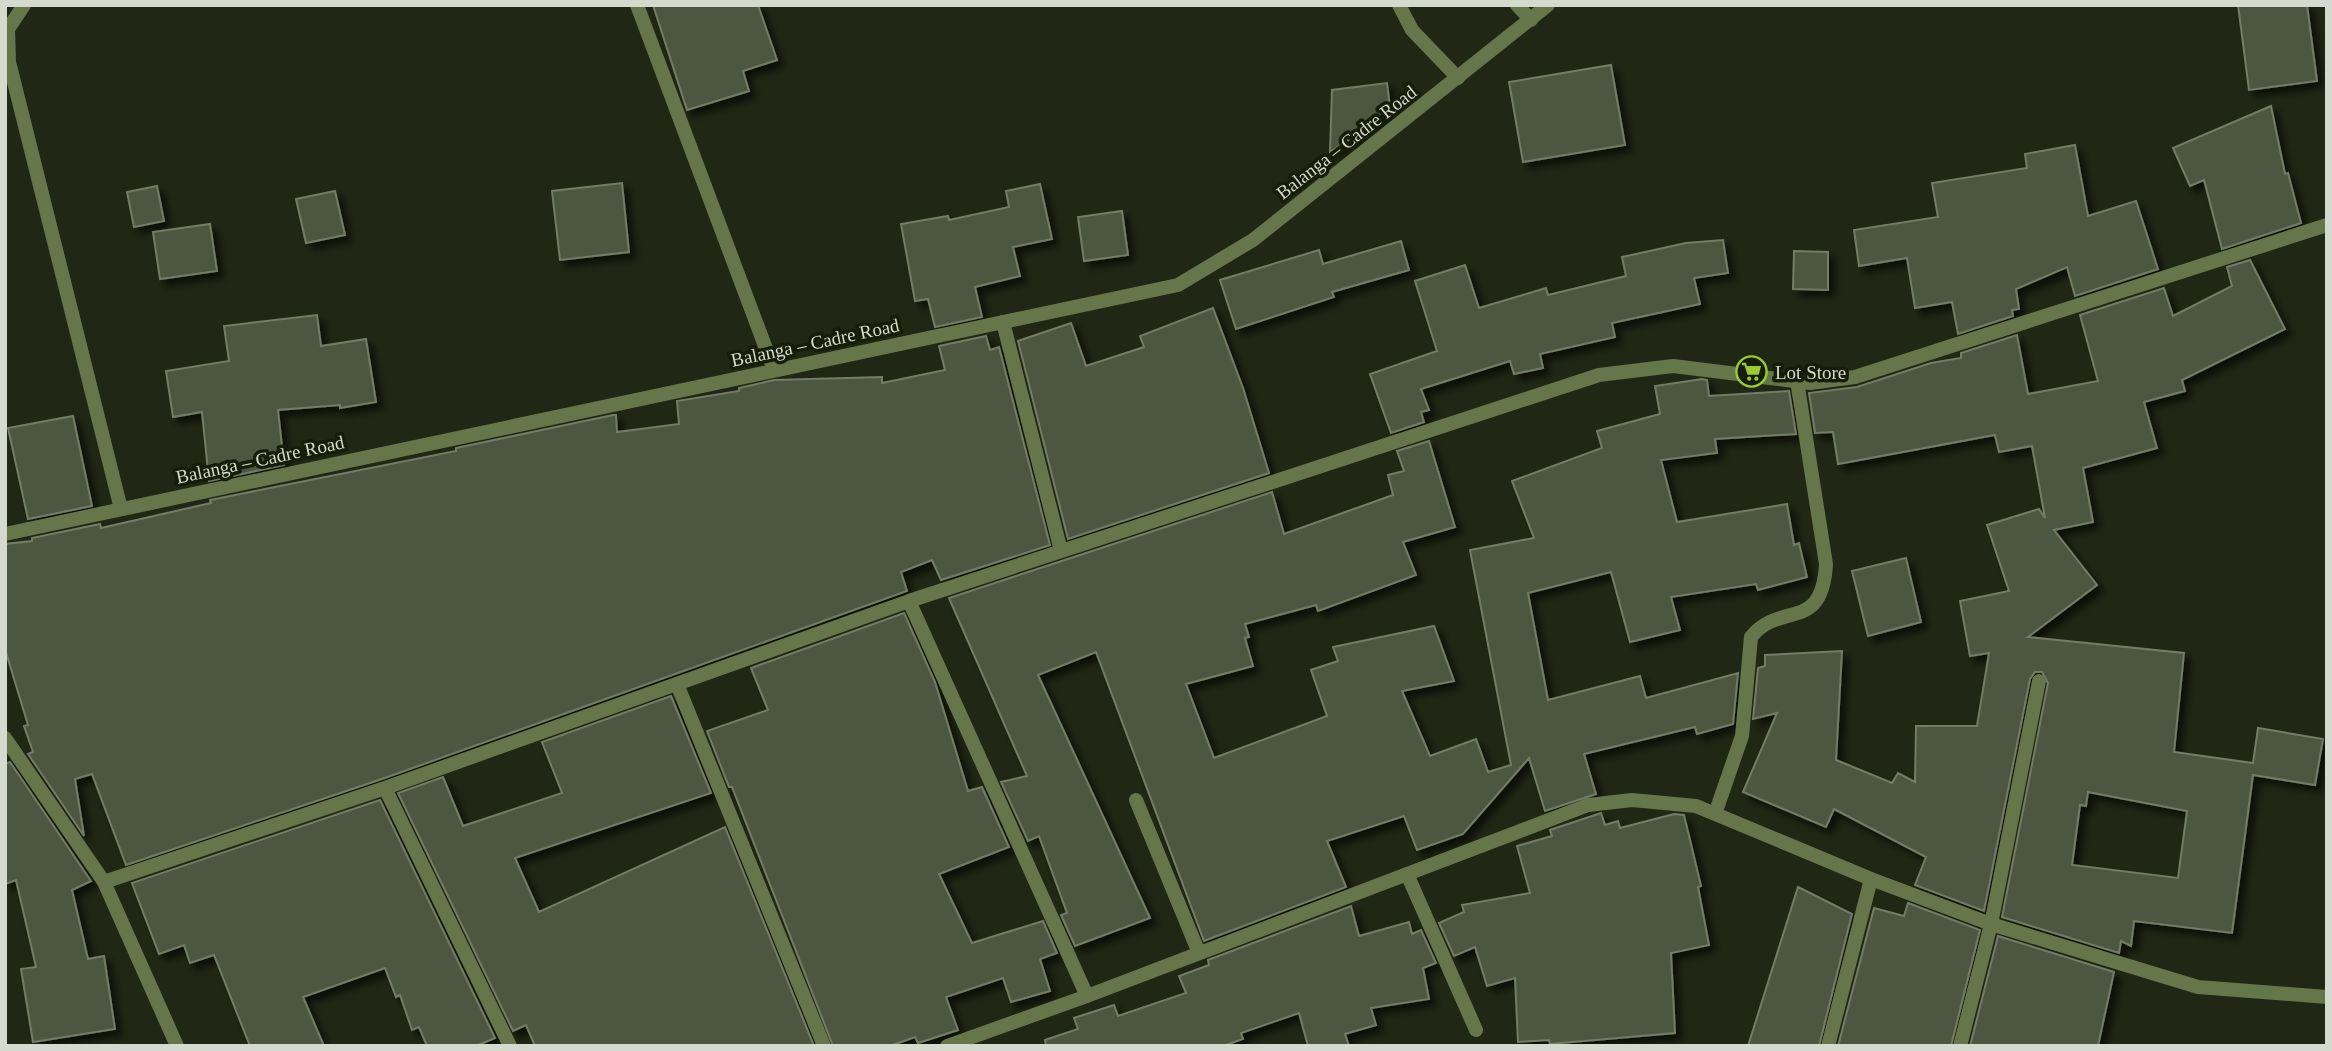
<svg xmlns="http://www.w3.org/2000/svg" width="2332" height="1051" font-family="'Times New Roman',serif">
<style>
.building{fill:#4d5640;stroke:#737c65;stroke-width:2;fill-rule:evenodd;filter:url(#shadow)}
.lines{fill:none;stroke-linecap:round;stroke-linejoin:round}
.service{stroke:#65774a;stroke-width:14}
.minor{stroke:#65774a;stroke-width:14}
.tertiary{stroke:#65774a;stroke-width:14}
.labels{text-anchor:middle;stroke-width:7;stroke-linejoin:round;paint-order:stroke}
.street-label{font-size:19px;fill:#d4dacd;stroke:#161e0a}
.poi-label{font-size:19px;fill:#d4dacd;stroke:#161e0a;text-anchor:start}
</style>
<defs>
<filter id="shadow"><feDropShadow dx="6" dy="6" stdDeviation="3.5" flood-color="#0009"/></filter>
</defs>
<rect width="100%" height="100%" fill="#202714"/>
<path class="building" d="M 653,5 L 758,5 L 777,60 L 743,71 L 749,91 L 687,110 Z
M 2238,5 L 2307,5 L 2317,81 L 2249,90 Z
M 1611,65 L 1625,145 L 1523,162 L 1509,82 Z
M 1387,83 L 1390,107 L 1364,126 L 1364,130 L 1330,152 L 1332,90 Z
M 2271,106 L 2285,174 L 2288,173 L 2301,223 L 2222,249 L 2204,180 L 2190,186 L 2173,148 Z
M 2075,145 L 2088,216 L 2136,201 L 2158,269 L 2075,296 L 2067,267 L 2016,289 L 2019,309 L 2012,310 L 2013,316 L 1958,334 L 1952,302 L 1915,308 L 1907,258 L 1859,266 L 1854,230 L 1938,217 L 1932,183 L 2027,168 L 2025,154 Z
M 622,183 L 629,252 L 560,260 L 552,191 Z
M 1040,184 L 1052,239 L 1013,247 L 1020,276 L 975,287 L 982,317 L 935,327 L 928,299 L 915,301 L 901,224 L 948,216 L 949,220 L 1009,207 L 1006,191 Z
M 157,186 L 164,221 L 134,227 L 127,192 Z
M 335,191 L 345,235 L 306,243 L 296,199 Z
M 1122,211 L 1128,255 L 1084,261 L 1078,217 Z
M 210,224 L 217,271 L 160,279 L 153,232 Z
M 1723,240 L 1728,273 L 1694,278 L 1700,304 L 1612,323 L 1615,337 L 1540,354 L 1543,368 L 1514,374 L 1510,361 L 1421,389 L 1429,410 L 1421,412 L 1424,422 L 1391,433 L 1370,374 L 1437,351 L 1415,281 L 1465,265 L 1479,308 L 1546,288 L 1548,295 L 1626,276 L 1622,257 L 1686,243 Z
M 1401,241 L 1409,270 L 1332,292 L 1334,297 L 1236,329 L 1220,280 L 1319,250 L 1323,264 Z
M 1794,251 L 1828,252 L 1828,290 L 1793,289 Z
M 2250,260 L 2285,329 L 2182,380 L 2185,391 L 2144,402 L 2157,448 L 2083,468 L 2093,522 L 2054,530 L 2097,585 L 2028,637 L 2184,653 L 2174,752 L 2253,763 L 2258,728 L 2323,739 L 2315,785 L 2253,775 L 2232,933 L 2134,921 L 2131,946 L 2121,941 L 2119,953 L 2002,917 L 2048,683 L 2042,672 L 2035,672 L 2030,679 L 1984,911 L 1915,885 L 1926,857 L 1834,809 L 1826,827 L 1743,792 L 1777,713 L 1753,719 L 1758,668 L 1765,666 L 1765,655 L 1842,651 L 1836,760 L 1892,783 L 1898,773 L 1915,782 L 1916,726 L 1977,726 L 1989,653 L 1970,656 L 1960,601 L 2009,591 L 1987,525 L 2039,509 L 2045,518 L 2032,446 L 1999,452 L 1995,435 L 1838,464 L 1833,432 L 1815,433 L 1809,393 L 1857,387 L 1931,363 L 1961,358 L 1961,353 L 2017,335 L 2028,394 L 2098,381 L 2080,315 L 2164,288 L 2173,316 L 2232,286 L 2227,267 ZM 2088,792 L 2187,811 L 2178,878 L 2072,865 L 2080,805 L 2086,806 Z
M 1213,308 L 1243,388 L 1269,473 L 1068,539 L 1018,341 L 1071,323 L 1086,366 L 1144,347 L 1140,336 Z
M 317,315 L 321,346 L 366,339 L 376,402 L 340,408 L 340,405 L 278,410 L 284,465 L 209,481 L 202,412 L 173,417 L 166,371 L 229,361 L 224,326 Z
M 986,336 L 990,350 L 999,347 L 1050,545 L 941,580 L 932,560 L 901,572 L 907,591 L 382,779 L 126,865 L 92,774 L 75,779 L 84,836 L 28,754 L 33,752 L 24,726 L 28,725 L 5,649 L 5,544 L 32,541 L 32,538 L 100,524 L 101,528 L 211,503 L 210,500 L 456,451 L 456,448 L 613,415 L 616,415 L 617,432 L 679,424 L 677,401 L 739,391 L 739,388 L 774,380 L 882,377 L 882,383 L 945,370 L 939,346 Z
M 1702,379 L 1707,380 L 1709,396 L 1789,391 L 1796,434 L 1715,439 L 1717,453 L 1661,460 L 1677,522 L 1787,504 L 1794,545 L 1799,543 L 1807,577 L 1758,590 L 1756,584 L 1671,597 L 1680,630 L 1630,642 L 1611,572 L 1528,593 L 1548,700 L 1640,676 L 1646,698 L 1738,673 L 1733,724 L 1697,734 L 1695,727 L 1584,754 L 1596,794 L 1545,811 L 1529,758 L 1463,834 L 1417,850 L 1404,816 L 1327,841 L 1346,887 L 1204,941 L 1096,652 L 1038,675 L 1150,918 L 1075,946 L 1061,915 L 1067,913 L 1039,836 L 1028,841 L 1001,782 L 1027,776 L 949,598 L 1272,492 L 1284,534 L 1393,495 L 1388,475 L 1404,471 L 1397,451 L 1429,441 L 1455,527 L 1403,542 L 1416,575 L 1318,611 L 1316,605 L 1245,624 L 1249,637 L 1245,638 L 1253,666 L 1186,684 L 1214,758 L 1327,716 L 1311,670 L 1338,661 L 1333,647 L 1434,626 L 1454,681 L 1402,691 L 1430,756 L 1476,739 L 1488,772 L 1511,765 L 1470,550 L 1534,538 L 1512,481 L 1602,448 L 1597,431 L 1660,414 L 1655,386 Z
M 73,416 L 92,506 L 28,519 L 8,428 Z
M 1906,558 L 1921,622 L 1868,636 L 1852,571 Z
M 904,613 L 935,682 L 968,791 L 982,787 L 1009,847 L 939,874 L 972,943 L 1043,921 L 1057,953 L 1040,959 L 1050,991 L 1011,1002 L 1003,978 L 946,997 L 958,1030 L 918,1043 L 915,1037 L 890,1046 L 833,1046 L 732,787 L 729,787 L 707,731 L 768,710 L 751,668 Z
M 671,696 L 711,793 L 515,858 L 539,912 L 725,827 L 814,1046 L 535,1046 L 526,1025 L 513,1031 L 398,793 L 443,777 L 463,826 L 562,793 L 542,742 Z
M 10,762 L 91,881 L 72,890 L 88,959 L 104,956 L 115,1029 L 33,1042 L 21,969 L 36,967 L 16,880 L 5,884 L 5,764 Z
M 380,800 L 495,1038 L 476,1046 L 427,1046 L 419,1027 L 412,1030 L 400,995 L 396,997 L 385,968 L 303,997 L 324,1046 L 250,1046 L 214,955 L 190,963 L 184,945 L 159,954 L 132,883 Z
M 1601,813 L 1605,825 L 1618,821 L 1620,828 L 1674,814 L 1684,815 L 1701,886 L 1698,887 L 1709,945 L 1671,953 L 1675,1033 L 1550,1044 L 1549,1040 L 1518,1042 L 1515,978 L 1487,986 L 1475,947 L 1454,956 L 1439,923 L 1464,912 L 1462,905 L 1530,893 L 1517,846 L 1552,836 L 1550,830 Z
M 1798,887 L 1852,914 L 1819,1046 L 1748,1046 Z
M 1908,903 L 1980,930 L 1951,1046 L 1838,1046 L 1874,908 L 1904,916 Z
M 1351,906 L 1359,936 L 1409,922 L 1412,934 L 1421,930 L 1436,963 L 1423,968 L 1429,999 L 1371,1008 L 1376,1025 L 1345,1034 L 1349,1046 L 1308,1046 L 1299,1013 L 1241,1033 L 1243,1039 L 1223,1046 L 1046,1046 L 1045,1040 L 1078,1029 L 1074,1018 L 1114,1005 L 1118,1016 L 1186,993 L 1179,976 L 1209,965 L 1208,960 Z
M 1998,936 L 2114,972 L 2098,1046 L 1970,1046 Z"/>
<g class="lines">
<path class="service" d="M 1399,5 L 1412,30 L 1458,78
M 1517,5 L 1531,20"/>
<path class="minor" d="M 24,5 L 8,29 L 9,62 L 121,509
M 637,5 L 774,370
M 1003,322 L 1061,551
M 909,601 L 1087,996
M 677,684 L 824,1046
M 5,738 L 104,882 L 385,788 L 909,601 L 1599,375 L 1673,366 L 1810,383 L 1855,377 L 2327,225
M 385,788 L 510,1046
M 1136,800 L 1199,953
M 1715,814 L 1742,736 L 1751,637 C 1781,600 1822,634 1826,564 L 1797,381
M 1407,874 L 1476,1030
M 104,882 L 177,1046
M 947,1046 L 1087,996 L 1588,805 L 1632,800 L 1696,806 L 1871,879 L 1991,924 L 2198,987 L 2327,997
M 1828,1046 L 1871,879
M 1960,1046 L 1991,924 L 2039,681"/>
<path class="tertiary" d="M 5,534 L 1178,285 L 1253,240 L 1548,5"/>
</g>
<defs>
<symbol id="supermarket-ring" viewBox="-11 -11 22 22"><circle r="9.5" fill="#161e0a" stroke="#9acb34" stroke-width="1.5"/><path d="M-6-5.5h2.5l.6 2H6L4.5 2H-2.5L-4.4-4H-6ZM-1.5 3.2a1.3 1.3 0 1 0 .1 0ZM3 3.2a1.3 1.3 0 1 0 .1 0Z" fill="#9acb34"/></symbol>
</defs>
<g fill-rule="evenodd">
<use href="#supermarket-ring" x="1734" y="354" width="35" height="35"/>
</g>
<g class="labels">
<g class="street-label">
<text transform="translate(1346 142) rotate(-38)" y="7">Balanga – Cadre Road</text>
<text transform="translate(815 342) rotate(-12)" y="7">Balanga – Cadre Road</text>
<text transform="translate(260 459) rotate(-12)" y="7">Balanga – Cadre Road</text>
</g>
<g class="poi-label">
<text x="1775" y="379">Lot Store</text>
</g>
</g>
<rect width="2332" height="1051" fill="none" stroke="#d4dacd" stroke-width="14"/>
</svg>
